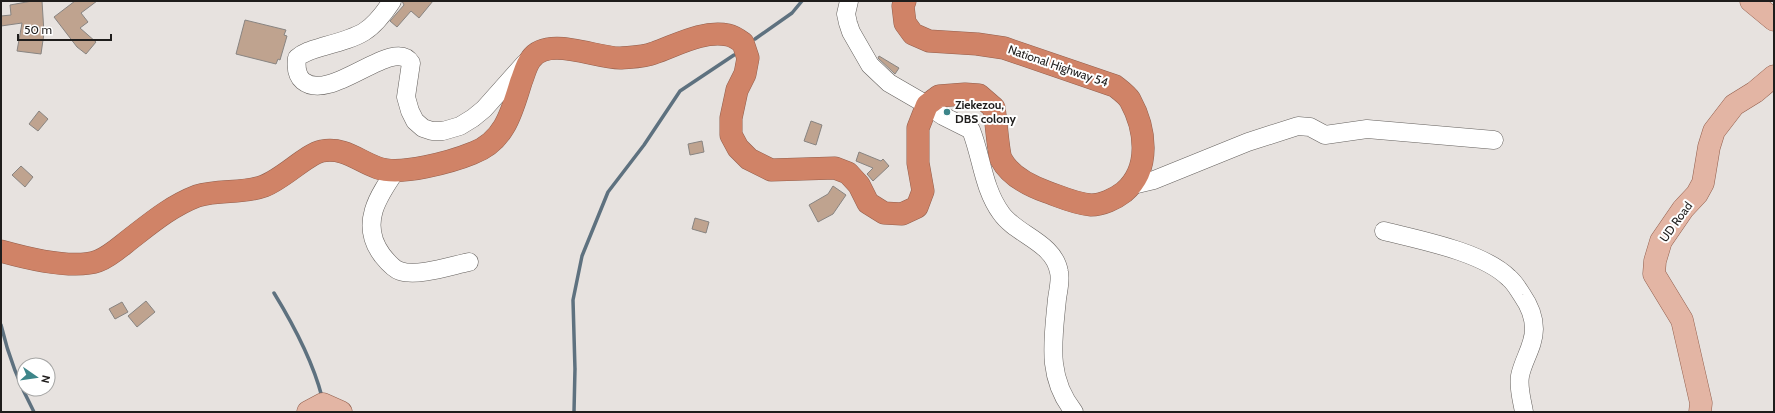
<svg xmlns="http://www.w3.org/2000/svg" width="1775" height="413" font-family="Cabin,sans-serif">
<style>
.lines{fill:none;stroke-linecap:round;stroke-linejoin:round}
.stream{stroke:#5e717f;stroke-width:3.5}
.building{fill:#bfa38f;stroke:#888481}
.minor-casing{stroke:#65615e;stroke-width:19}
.major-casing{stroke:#925f4d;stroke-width:23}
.highway-casing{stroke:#925f4d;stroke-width:23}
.minor{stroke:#fff;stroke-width:18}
.major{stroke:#e3b5a4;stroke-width:22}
.highway{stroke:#d08367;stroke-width:22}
.poi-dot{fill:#3d8589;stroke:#fff;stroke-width:1.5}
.labels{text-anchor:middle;stroke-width:4;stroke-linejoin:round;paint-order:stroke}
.street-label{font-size:12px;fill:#1f1d1c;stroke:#fff}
.poi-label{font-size:12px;font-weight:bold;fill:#1f1d1c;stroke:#fff;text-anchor:start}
</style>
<rect width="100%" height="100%" fill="#e7e2df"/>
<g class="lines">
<path class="stream" d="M 755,39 L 792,13 L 802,1
M 274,293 C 293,324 313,362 322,397
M 1,325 C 8,355 19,384 34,412
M 575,370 L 573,300 L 582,256 L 608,192 L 644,145 L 680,91 L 734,55
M 574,412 L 575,368"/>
</g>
<path class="building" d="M 32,1 L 42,1 L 44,33 L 41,54 L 17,51 L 22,23 L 1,26 L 1,16 L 11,15 L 10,5 Z
M 75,1 L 97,1 L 81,13 L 88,22 L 80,28 L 96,42 L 86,54 L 77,47 L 54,17 Z
M 402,1 L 433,1 L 419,18 L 411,11 L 397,27 L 390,21 L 404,5 Z
M 245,20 L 286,30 L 284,35 L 287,36 L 280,60 L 278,59 L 276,64 L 236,54 Z
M 879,56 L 899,68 L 895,74 L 878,58 Z
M 39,111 L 48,119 L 38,131 L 29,124 Z
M 811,121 L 822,125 L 816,145 L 804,141 Z
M 702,141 L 704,152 L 690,155 L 688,144 Z
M 859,152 L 881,161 L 883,159 L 889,166 L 873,181 L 867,174 L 873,168 L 856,161 Z
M 21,166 L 33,177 L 25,187 L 12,175 Z
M 833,186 L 846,195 L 833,214 L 818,222 L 809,205 L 828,194 Z
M 695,218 L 709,222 L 706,233 L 692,229 Z
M 146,301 L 155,312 L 137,327 L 128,316 Z
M 122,302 L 128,312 L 115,319 L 109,309 Z"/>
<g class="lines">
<defs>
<path id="minor" d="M 392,1 C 371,33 361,36 325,46 C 315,49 305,51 297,58 C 296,66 296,75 303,81 C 331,104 394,35 411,63 L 406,97 L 410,111 L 415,121 L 423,128 L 432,131 L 443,131 L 460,126 L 473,118 L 484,109 L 525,63
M 849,1 L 846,14 L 848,23 L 851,32 L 870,65 L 889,83 L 927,105 L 943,116 L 971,130 C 982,158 983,188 1001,213 C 1016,235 1054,242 1059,272 C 1061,280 1058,291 1057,299 C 1053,341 1046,377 1074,412
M 397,169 C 378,196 359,224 382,255 C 386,260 393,269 400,271 C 417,277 450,266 469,262
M 1133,185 L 1154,180 L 1248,142 L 1298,126 L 1310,127 L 1325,135 L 1367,129 L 1494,140
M 1384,231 C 1420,240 1483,252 1509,278 C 1515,283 1518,289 1522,295 C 1529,305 1534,317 1534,329 C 1534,346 1523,360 1520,376 C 1518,388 1522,400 1524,412"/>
<path id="major" d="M 1751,1 L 1774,20
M 308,412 L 323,404 L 341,412
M 1700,412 L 1701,403 L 1682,320 L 1654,274 L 1655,261 L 1661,241 L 1683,209 L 1697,194 L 1703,183 L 1709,147 L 1714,131 L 1734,105 L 1755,92 L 1774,76"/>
<path id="highway" d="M 1,251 C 26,258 73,270 98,261 C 109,257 120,247 129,240 C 151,223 171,206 197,196 C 219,189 243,194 264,186 C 283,179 307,154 322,151 C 345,147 358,161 378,168 C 400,176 451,162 473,153 C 505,141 512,111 521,82 C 524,75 526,65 531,59 C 548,35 597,59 621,58 C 632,57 644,57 654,53 C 677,45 703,30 728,35 C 733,36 739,40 743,43 L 748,58 L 745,74 L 737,90 L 731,118 L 731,135 L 738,148 L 749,159 L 771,170 L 835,168 L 848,173 L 859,185 L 868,203 L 884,213 L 902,214 L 917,207 L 923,191 L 918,163 L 918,128 L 927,105 L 939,96 L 965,94 L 979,95 L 994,108 C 996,118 998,151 1001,159 C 1010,176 1030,186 1047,192 C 1061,197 1076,204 1091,205 C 1102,205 1115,199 1124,192 C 1151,169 1146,129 1130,100 C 1127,95 1120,90 1115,86 L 1004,48 L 977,44 L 929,41 L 913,34 L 905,23 L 903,6 L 905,1"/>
</defs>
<use href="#minor" class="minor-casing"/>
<use href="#major" class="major-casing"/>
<use href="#highway" class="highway-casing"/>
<use href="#minor" class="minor"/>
<use href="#major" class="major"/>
<use href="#highway" class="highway"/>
</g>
<circle class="poi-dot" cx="947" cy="112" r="4"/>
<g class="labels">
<g class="street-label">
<text transform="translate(1058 66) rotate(19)" y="4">National Highway 54</text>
<text transform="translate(1676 222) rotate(-54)" y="4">UD Road</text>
</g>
<g class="poi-label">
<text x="955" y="109">Ziekezou,<tspan x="955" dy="14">DBS colony</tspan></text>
</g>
</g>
<rect width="1775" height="413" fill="none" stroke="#1f1d1c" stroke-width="4"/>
<g transform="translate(36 377) rotate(103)"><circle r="19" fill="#ffffff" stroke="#a5a5a4"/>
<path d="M0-3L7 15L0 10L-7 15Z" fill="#3d8589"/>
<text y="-6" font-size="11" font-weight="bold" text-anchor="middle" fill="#1f1d1c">N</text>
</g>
<path d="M18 34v6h93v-6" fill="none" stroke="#1f1d1c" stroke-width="2"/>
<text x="24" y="34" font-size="12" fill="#1f1d1c" stroke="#ffffff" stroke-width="3" paint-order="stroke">50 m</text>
</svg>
